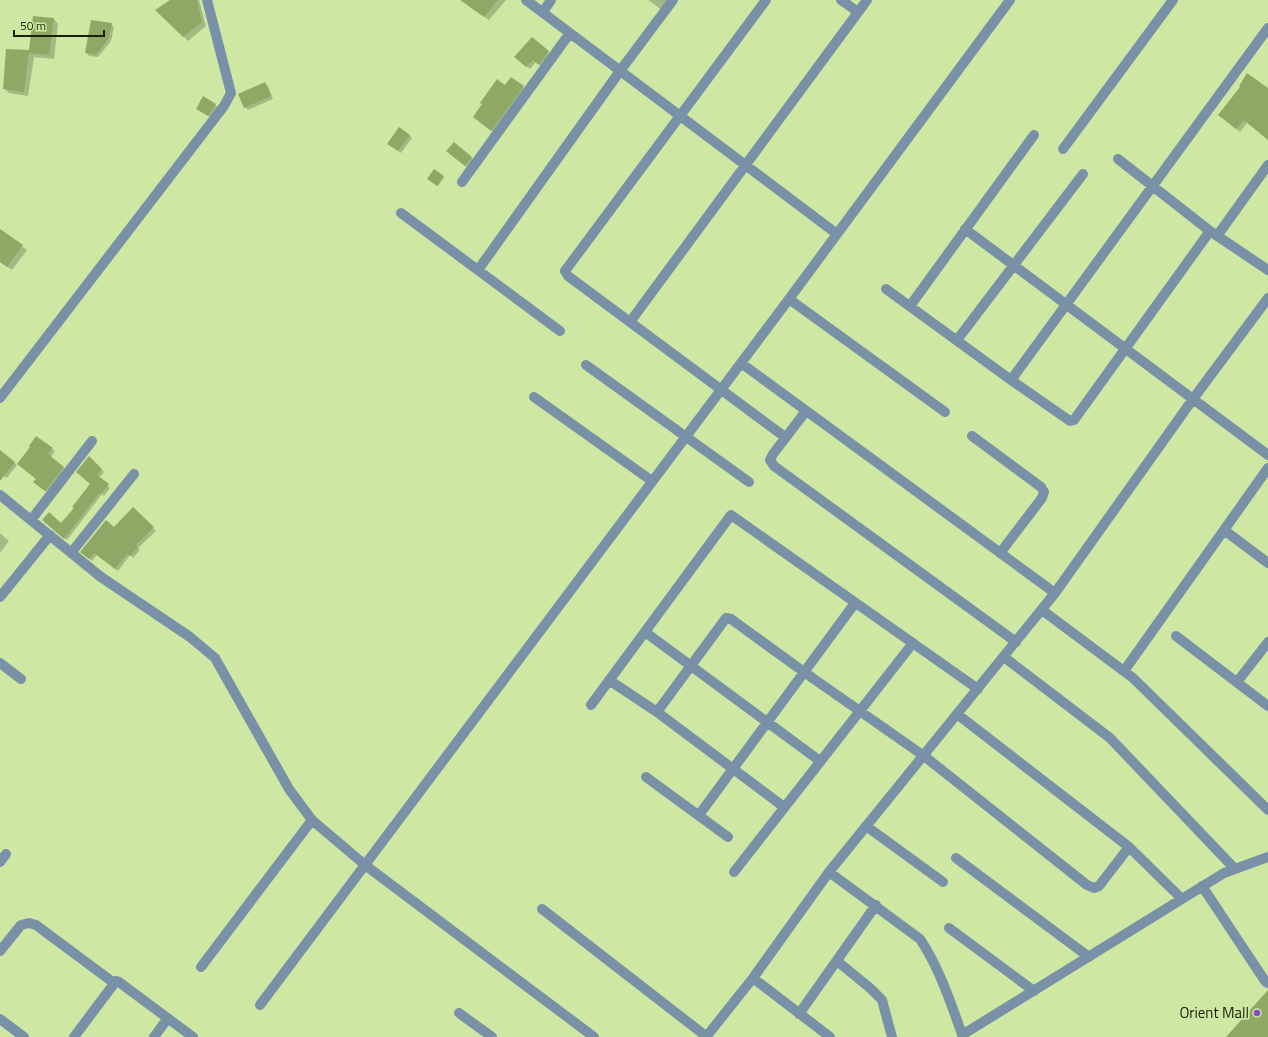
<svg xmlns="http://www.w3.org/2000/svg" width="1268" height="1037" font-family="'Titillium Web',sans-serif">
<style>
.shadow{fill:#0003}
.building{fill:#90a866}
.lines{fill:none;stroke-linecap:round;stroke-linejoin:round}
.street{stroke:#7991a7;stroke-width:10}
.poi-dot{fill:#894cc2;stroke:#cee8a4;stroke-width:1.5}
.labels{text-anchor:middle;stroke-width:3.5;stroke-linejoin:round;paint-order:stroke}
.poi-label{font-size:15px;fill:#182106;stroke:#cee8a4;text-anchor:end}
</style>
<rect width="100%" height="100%" fill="#cee8a4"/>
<path class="shadow" d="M 172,0 L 199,0 L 206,26 L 188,41 L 157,10 Z
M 461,0 L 506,0 L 489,20 Z
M 648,0 L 670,0 L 662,10 Z
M 34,17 L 54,19 L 58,24 L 54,59 L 34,57 L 28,96 L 9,93 L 4,88 L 30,51 Z
M 111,24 L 114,27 L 111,41 L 98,57 L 89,56 L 87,53 Z
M 548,52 L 551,55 L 542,67 L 536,62 L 530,69 L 518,60 Z
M 265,83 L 268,86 L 273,99 L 248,110 L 245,107 Z
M 505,86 L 523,87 L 527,91 L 496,134 L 474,117 L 483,104 Z
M 1268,90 L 1268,139 L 1247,123 L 1240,132 L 1223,118 Z
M 204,98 L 218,107 L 211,118 L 197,109 Z
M 409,135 L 412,138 L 401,153 L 391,146 Z
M 454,143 L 474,160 L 468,168 L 450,154 Z
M 443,177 L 444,178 L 438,186 L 430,180 Z
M 0,230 L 27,250 L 12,270 L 0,262 Z
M 52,449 L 55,451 L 51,457 L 66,470 L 48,493 L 37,485 L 37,479 L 21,466 Z
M 0,450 L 17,465 L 7,478 L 0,473 Z
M 89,457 L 104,472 L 99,478 L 110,488 L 104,496 L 102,494 L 67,540 L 46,523 L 62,525 L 92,484 Z
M 133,509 L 156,531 L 138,548 L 140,550 L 133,558 L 130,555 L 118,571 L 97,555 L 92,561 L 84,554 L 114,528 Z
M 0,533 L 9,541 L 0,553 Z"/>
<path class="building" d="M 170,0 L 197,0 L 202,22 L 183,37 L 155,10 Z
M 460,0 L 498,0 L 484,17 Z
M 33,16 L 54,18 L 49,55 L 29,53 L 24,92 L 3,89 L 6,49 L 29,50 Z
M 91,20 L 112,23 L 109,38 L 96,55 L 85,53 Z
M 532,37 L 549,51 L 539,65 L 533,60 L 526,67 L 514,57 Z
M 1247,73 L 1268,88 L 1268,140 L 1244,120 L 1236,129 L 1218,115 L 1240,87 L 1239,86 Z
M 511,77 L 524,86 L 491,131 L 473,117 L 482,104 L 480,103 L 497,79 L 505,85 Z
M 265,82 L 271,96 L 244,108 L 238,94 Z
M 203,96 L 216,104 L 208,116 L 196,109 Z
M 399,127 L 410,135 L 398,151 L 387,144 Z
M 454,142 L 472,157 L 465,166 L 446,151 Z
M 434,169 L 444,176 L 437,186 L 427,179 Z
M 0,229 L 23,245 L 7,267 L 0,262 Z
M 36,436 L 53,448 L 48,454 L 64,467 L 45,491 L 33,482 L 36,479 L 17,464 L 30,447 L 29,446 Z
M 0,450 L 15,462 L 0,481 Z
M 89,456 L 102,469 L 97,475 L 109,484 L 101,494 L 99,493 L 64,539 L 42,520 L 49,512 L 61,523 L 74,508 L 72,507 L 90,484 L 76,472 Z
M 133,507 L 154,527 L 136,545 L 138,547 L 130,556 L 127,554 L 115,569 L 94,553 L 89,559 L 80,552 L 106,520 L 114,527 Z
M 1268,990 L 1268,1037 L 1226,1037 Z"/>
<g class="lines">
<path class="street" d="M 526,0 L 837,234
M 766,0 L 565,271 L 568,276 L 785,437
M 841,0 L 858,12
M 543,12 L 551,0
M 1063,149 L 1173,0
M 1118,159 L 1210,231 L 1268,270
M 462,182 L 570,33
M 401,213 L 560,331
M 965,229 L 1268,455
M 1217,236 L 1268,165
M 478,270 L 620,71 L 673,0
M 886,289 L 1011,380 L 1070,421 L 1074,420 L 1210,231
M 789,299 L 945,412
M 910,306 L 1034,135
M 630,322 L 867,0
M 957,340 L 1083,174
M 741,363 L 1055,593
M 586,365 L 749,482
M 1011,380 L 1268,28
M 534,397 L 652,481
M 0,398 L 224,106 L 231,93 L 207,0
M 806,411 L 773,454 L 770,460 L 774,466 L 1016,642
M 972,436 L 1041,487 L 1044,492 L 1042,498 L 1000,553
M 0,495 L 101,577 L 190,637 L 215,658 L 289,789 L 312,820 L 365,865 L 594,1037
M 31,520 L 92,441
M 1224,530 L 1268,563
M 71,553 L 134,474
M 0,597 L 50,535
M 1042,610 L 1133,678 L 1268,810
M 645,632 L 820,761
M 1176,636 L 1268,706
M 1004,657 L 1110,738 L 1235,869
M 0,663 L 21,679
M 1124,671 L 1268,468
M 609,680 L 657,712 L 784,807
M 1237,682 L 1268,642
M 591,705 L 731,515 L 978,689
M 657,712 L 726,618 L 731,619 L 804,672 L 924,756 L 1087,885 L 1094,888 L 1099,886 L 1129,847
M 957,714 L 1129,847 L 1182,899
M 646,777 L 728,837
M 699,815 L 855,603
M 866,826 L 943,882
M 956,858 L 1089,957
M 0,862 L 6,854
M 734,872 L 913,643
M 829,872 L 920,939 C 940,969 951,1004 963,1037
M 1202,886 L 1265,981 L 1268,983
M 542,909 L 707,1037
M 949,928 L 1034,991
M 0,951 L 21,925 L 29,923 L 36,925 L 114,983
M 837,961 L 870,988 L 882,1000 L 892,1037
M 201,967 L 312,820
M 753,978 L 830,1037
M 260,1005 L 789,299 L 1010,0
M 459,1013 L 492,1037
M 799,1014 L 876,905
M 0,1019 L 24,1037
M 962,1035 L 1224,873 L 1268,857
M 74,1037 L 116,981 L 119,982 L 193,1037
M 154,1037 L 168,1018
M 706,1037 L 753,978 L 829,872 L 1055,593 L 1193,399 L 1268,298"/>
</g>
<circle class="poi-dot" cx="1257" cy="1013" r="4"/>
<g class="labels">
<g class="poi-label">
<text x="1249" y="1018">Orient Mall</text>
</g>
</g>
<path d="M14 30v6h90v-6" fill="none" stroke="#182106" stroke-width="2"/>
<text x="20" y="30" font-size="12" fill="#182106" stroke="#cee8a4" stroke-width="3" paint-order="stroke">50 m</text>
</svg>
